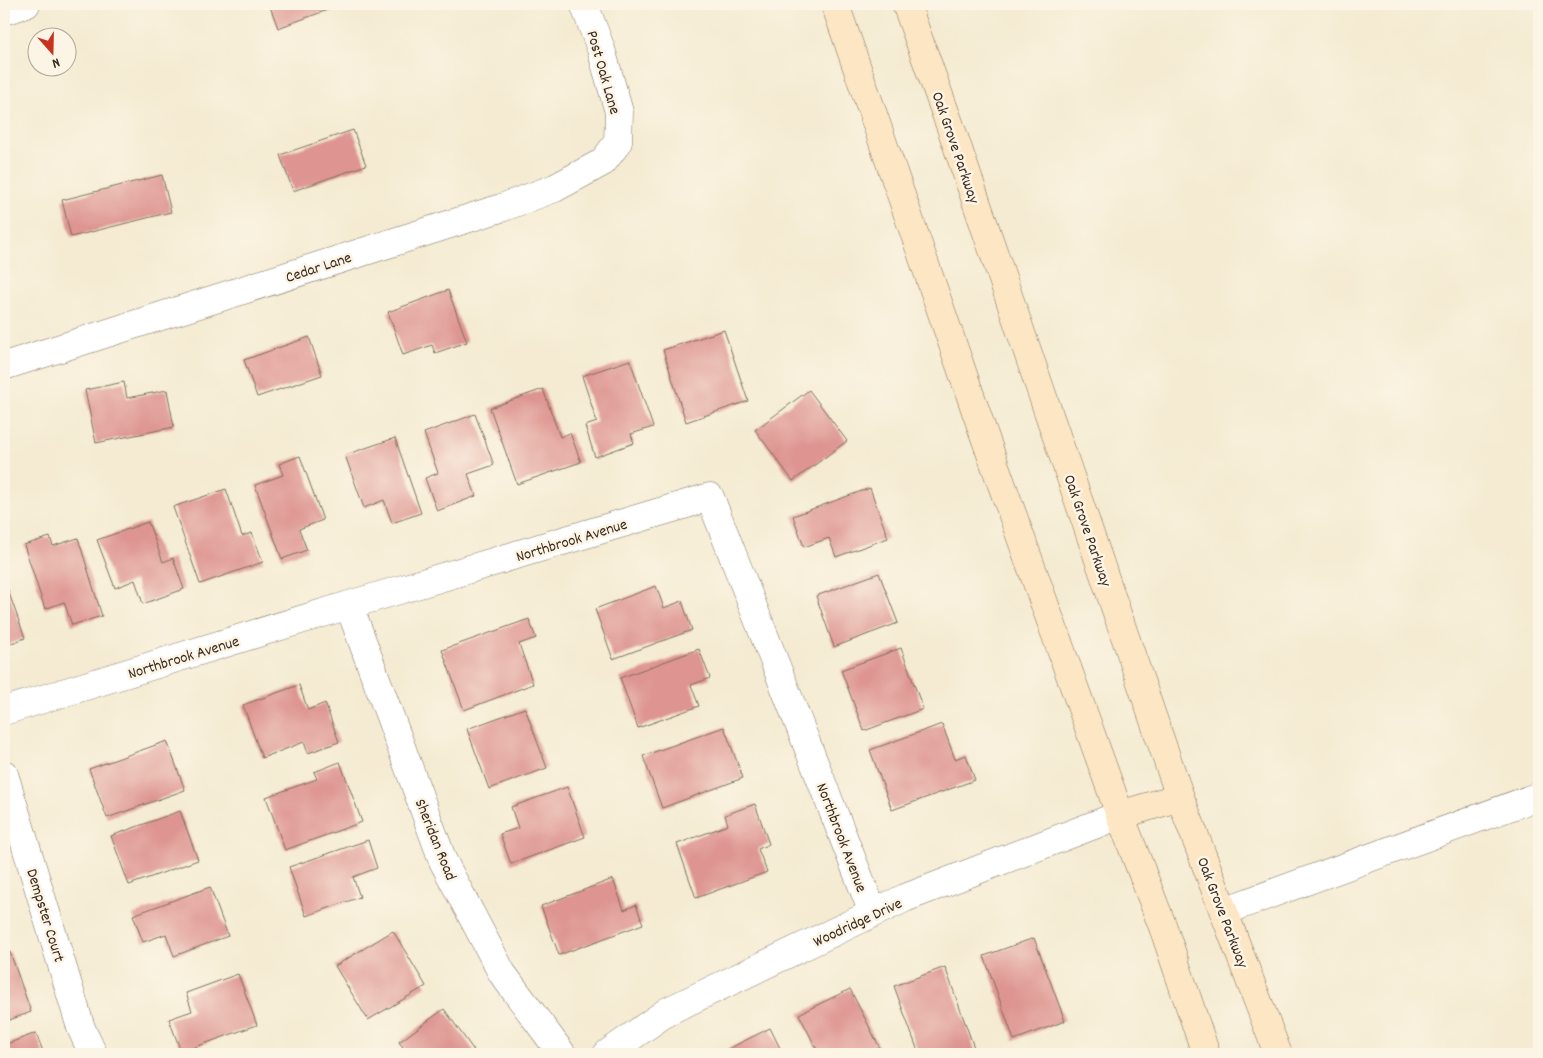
<svg xmlns="http://www.w3.org/2000/svg" width="1543" height="1058" font-family="Dekko,sans-serif">
<style>
.building{fill:#de9591}
.lines{fill:none;stroke-linecap:round;stroke-linejoin:round}
.minor-casing{stroke:#7c6e5d;stroke-width:29}
.secondary-casing{stroke:#7c6e5d;stroke-width:29}
.minor{stroke:#fff;stroke-width:28}
.secondary{stroke:#fce6c4;stroke-width:28}
.labels{text-anchor:middle;stroke-width:5;stroke-linejoin:round;paint-order:stroke}
.street-label{font-size:16px;fill:#3b2a1e;stroke:#fcf5e5}
</style>
<rect width="100%" height="100%" fill="#fcf5e5"/>
<filter id="ink" filterUnits="userSpaceOnUse"><feTurbulence type="fractalNoise" baseFrequency=".02" numOctaves="2"/><feDisplacementMap in="SourceGraphic" scale="10" xChannelSelector="R" yChannelSelector="G"/><feConvolveMatrix kernelMatrix="1 2 1 2 8 2 1 2 1" color-interpolation-filters="sRGB"/></filter>
<filter id="wash" filterUnits="userSpaceOnUse"><feTurbulence type="fractalNoise" baseFrequency=".0096" numOctaves="4" result="noise"/><feDisplacementMap in="SourceGraphic" scale="20" xChannelSelector="R" yChannelSelector="G"/><feGaussianBlur stdDeviation="1.12" result="paint"/><feColorMatrix in="noise" values="0 0 0 0 0 0 0 0 0 0 0 0 0 0 0 0 0 1.4 0 .05"/><feComposite in="paint" operator="in"/></filter>
<g filter="url(#wash)">
<rect width="100%" height="100%" fill="#f4ebd2"/>
<g id="blocks">
<path class="building" d="M 269,4 L 344,4 L 278,28 Z
M 353,130 L 366,165 L 293,191 L 280,155 Z
M 162,175 L 171,212 L 71,237 L 62,200 Z
M 448,290 L 467,342 L 435,353 L 432,345 L 403,355 L 388,312 Z
M 724,330 L 748,401 L 686,422 L 663,350 Z
M 309,337 L 322,375 L 257,397 L 244,360 Z
M 630,360 L 653,427 L 631,434 L 634,443 L 595,457 L 585,426 L 597,422 L 582,376 Z
M 124,382 L 127,398 L 167,390 L 174,427 L 96,443 L 85,390 Z
M 543,389 L 560,437 L 570,433 L 581,462 L 517,484 L 490,408 Z
M 809,390 L 847,441 L 793,481 L 755,430 Z
M 475,414 L 494,465 L 468,474 L 476,496 L 437,511 L 425,478 L 438,473 L 424,433 Z
M 395,438 L 421,513 L 392,523 L 384,500 L 364,508 L 345,455 Z
M 300,456 L 323,520 L 299,529 L 307,550 L 282,559 L 255,485 L 283,475 L 279,464 Z
M 870,488 L 888,538 L 836,557 L 829,538 L 804,547 L 793,516 Z
M 226,489 L 242,536 L 252,533 L 263,562 L 200,584 L 173,507 Z
M 148,522 L 163,562 L 173,558 L 184,589 L 143,604 L 135,580 L 115,588 L 97,540 Z
M 50,537 L 53,546 L 78,538 L 102,616 L 72,625 L 64,602 L 45,609 L 24,545 Z
M 879,573 L 898,623 L 834,647 L 816,596 Z
M 4,579 L 25,638 L 4,646 Z
M 656,586 L 664,608 L 682,601 L 692,630 L 613,659 L 595,609 Z
M 529,619 L 536,638 L 519,644 L 533,684 L 464,710 L 442,650 Z
M 901,648 L 923,709 L 864,731 L 841,670 Z
M 699,649 L 710,678 L 691,685 L 699,706 L 638,728 L 620,678 Z
M 299,685 L 308,710 L 325,703 L 339,742 L 308,753 L 304,742 L 262,758 L 243,705 Z
M 525,708 L 547,768 L 489,789 L 467,729 Z
M 942,724 L 955,759 L 966,755 L 975,780 L 892,810 L 870,750 Z
M 724,727 L 743,778 L 662,808 L 643,756 Z
M 167,741 L 185,790 L 107,818 L 89,769 Z
M 340,762 L 362,822 L 285,850 L 266,797 L 317,779 L 314,772 Z
M 567,787 L 585,837 L 511,864 L 500,834 L 518,828 L 511,807 Z
M 755,804 L 769,844 L 758,849 L 767,872 L 696,898 L 677,844 L 728,825 L 725,815 Z
M 180,811 L 198,860 L 129,885 L 111,836 Z
M 368,840 L 377,868 L 353,877 L 360,897 L 306,916 L 289,867 Z
M 613,879 L 624,910 L 636,905 L 643,924 L 559,955 L 541,906 Z
M 210,887 L 228,936 L 174,956 L 166,934 L 143,942 L 133,915 Z
M 393,931 L 426,986 L 368,1020 L 335,966 Z
M 1034,938 L 1065,1021 L 1014,1040 L 984,956 Z
M 10,952 L 31,1012 L 4,1022 L 4,954 Z
M 945,967 L 976,1053 L 972,1054 L 919,1054 L 894,986 Z
M 238,974 L 257,1025 L 181,1052 L 169,1019 L 192,1011 L 186,993 Z
M 850,989 L 883,1054 L 819,1054 L 799,1014 Z
M 444,1009 L 475,1052 L 471,1054 L 408,1054 L 399,1042 Z
M 770,1028 L 783,1054 L 718,1054 Z
M 36,1033 L 44,1054 L 4,1054 L 4,1045 Z"/>
</g>
</g>
<g filter="url(#ink)">
<use href="#blocks" fill-opacity="0" stroke="#7c6e5d" stroke-width="1"/>
<g class="lines">
<defs>
<path id="minor" d="M 4,11 L 26,4
M 4,366 L 501,208 L 555,188 L 603,162 L 618,142 L 619,112 L 601,49 L 584,4
M 349,605 L 443,861 L 502,973 L 562,1054
M 4,711 L 349,605 L 710,497 L 873,913
M 4,774 L 81,1028 L 93,1054
M 1224,911 L 1539,796
M 607,1054 L 668,1011 L 905,898 L 1120,815"/>
<path id="secondary" d="M 835,4 L 983,432 L 1120,815 L 1164,930 L 1206,1054
M 906,4 L 952,131 L 1180,797 L 1278,1054
M 1120,815 L 1180,797"/>
</defs>
<use href="#minor" class="minor-casing"/>
<use href="#secondary" class="secondary-casing"/>
<use href="#minor" class="minor"/>
<use href="#secondary" class="secondary"/>
</g>
</g>
<g class="labels">
<g class="street-label">
<text transform="translate(605 72) rotate(74)" y="6">Post Oak Lane</text>
<text transform="translate(957 147) rotate(71)" y="6">Oak Grove Parkway</text>
<text transform="translate(318 266) rotate(-18)" y="6">Cedar Lane</text>
<text transform="translate(1089 530) rotate(71)" y="6">Oak Grove Parkway</text>
<text transform="translate(571 539) rotate(-17)" y="6">Northbrook Avenue</text>
<text transform="translate(183 656) rotate(-17)" y="6">Northbrook Avenue</text>
<text transform="translate(843 837) rotate(69)" y="6">Northbrook Avenue</text>
<text transform="translate(437 839) rotate(68)" y="6">Sheridan Road</text>
<text transform="translate(1224 912) rotate(69)" y="6">Oak Grove Parkway</text>
<text transform="translate(47 915) rotate(73)" y="6">Dempster Court</text>
<text transform="translate(857 921) rotate(-25)" y="6">Woodridge Drive</text>
</g>
</g>
<rect width="1543" height="1058" fill="none" stroke="#fcf5e5" stroke-width="20"/>
<g transform="translate(52 52) rotate(160)"><circle r="24" fill="#fcf5e5" stroke="#afa495"/>
<path d="M0-4L9 19L0 12L-9 19Z" fill="#c8321e"/>
<text y="-8" font-size="14" font-weight="bold" text-anchor="middle" fill="#3b2a1e">N</text>
</g>
</svg>
